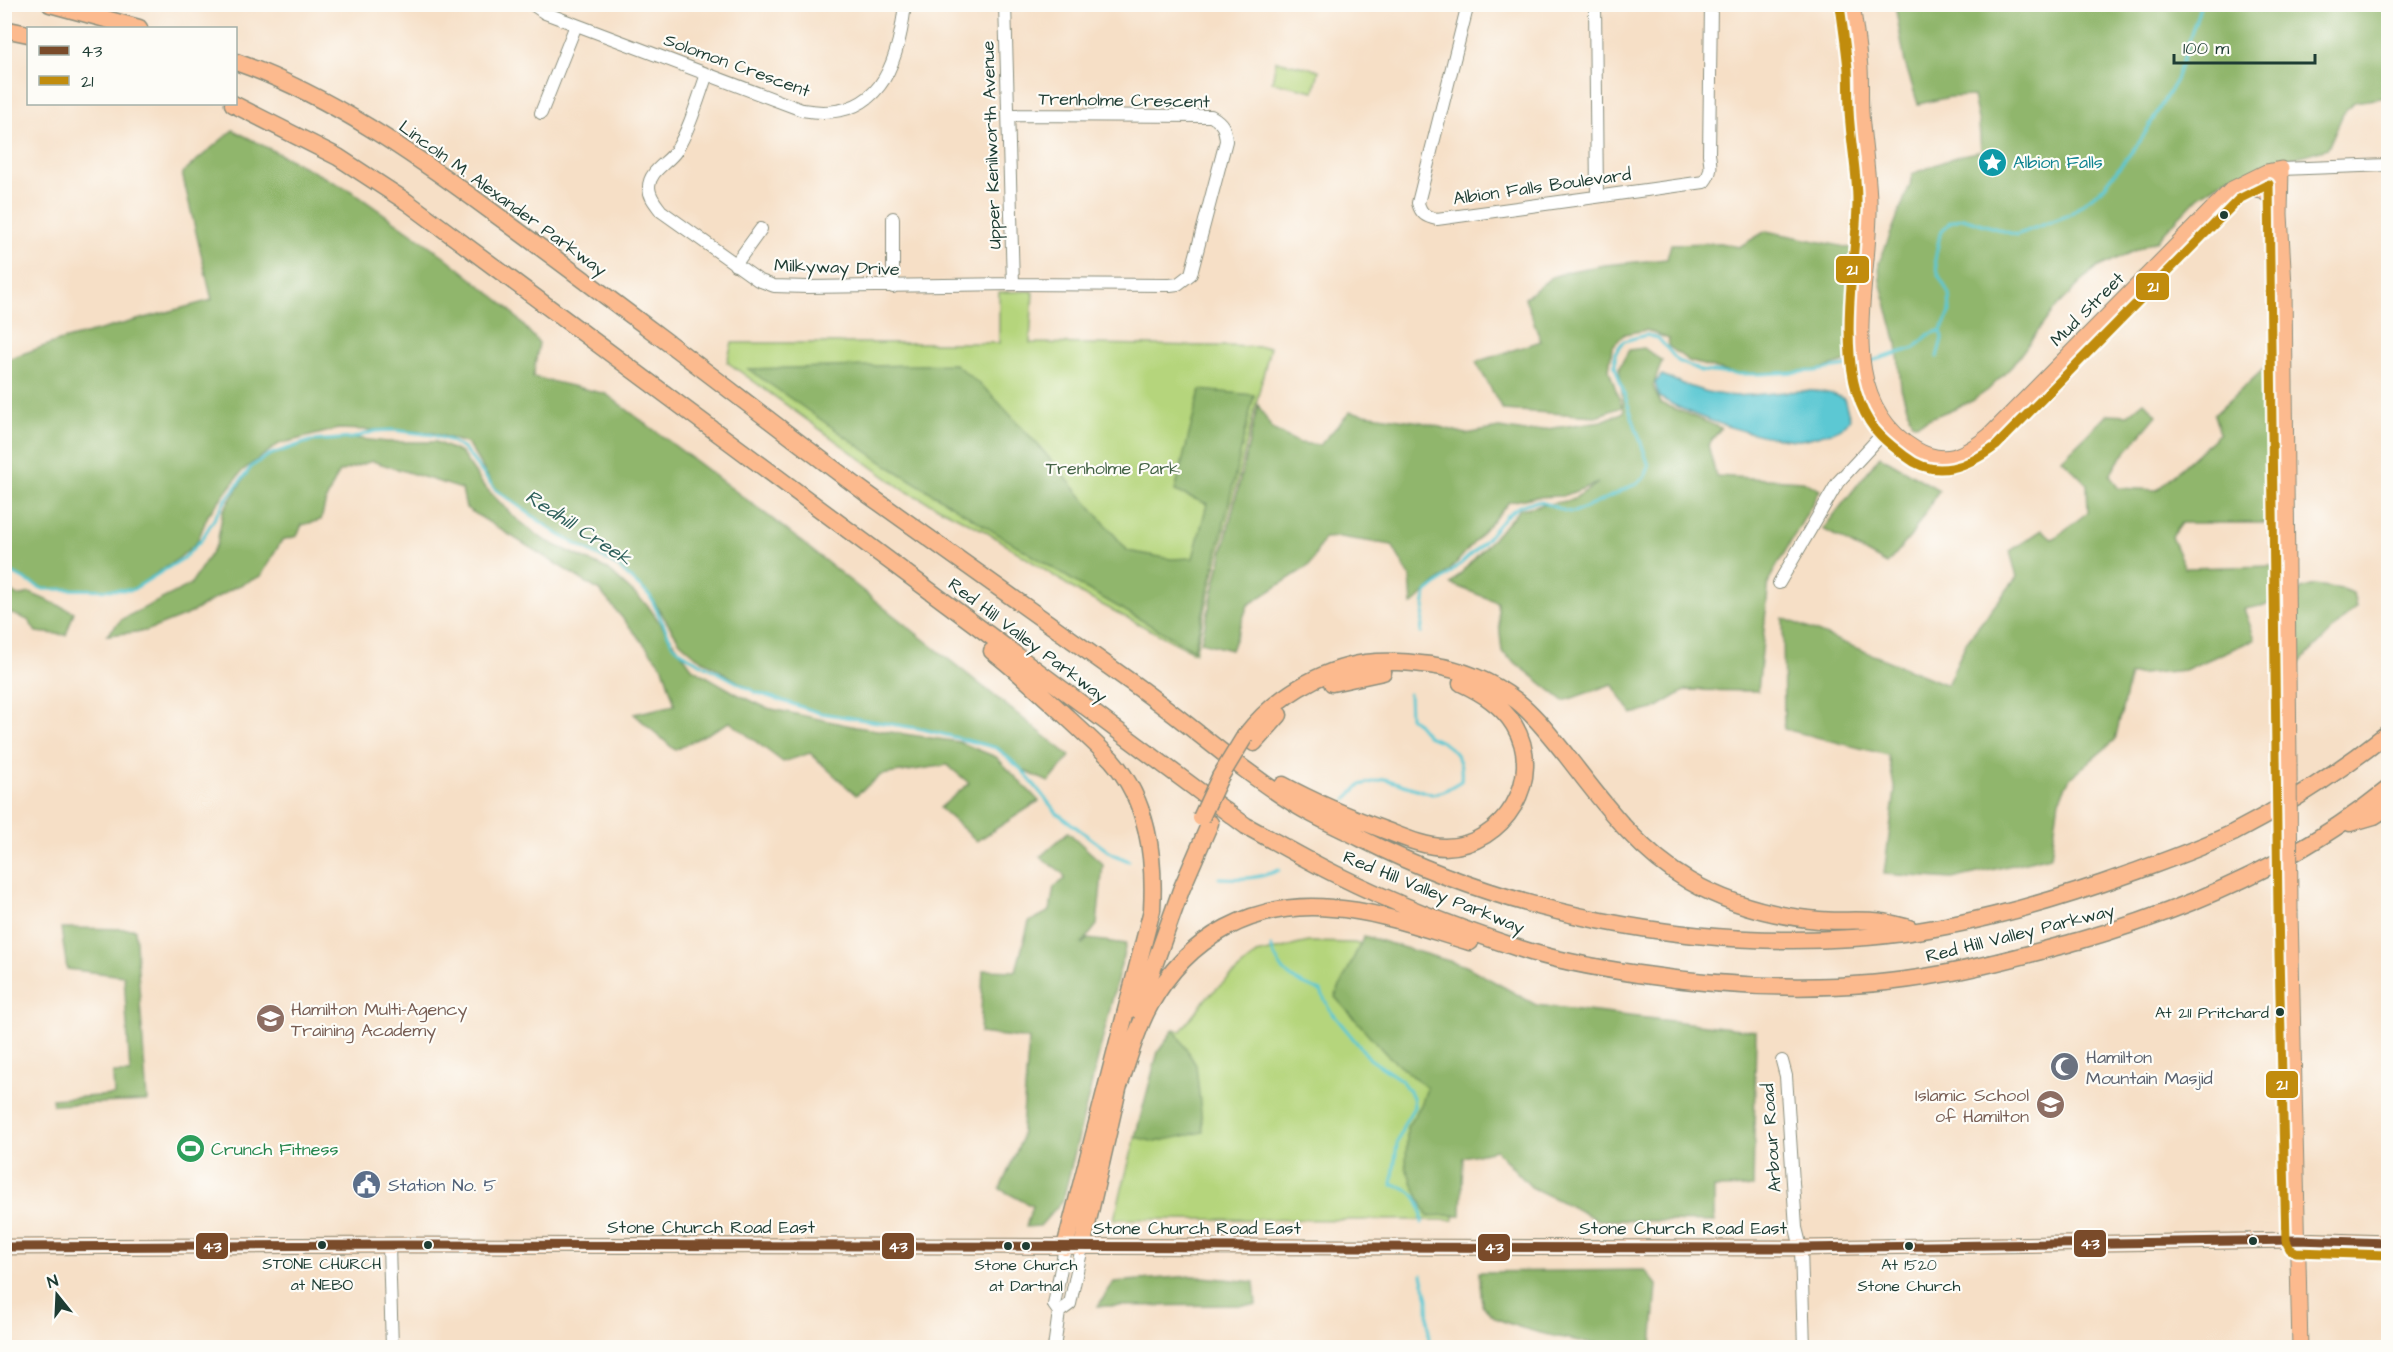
<svg xmlns="http://www.w3.org/2000/svg" width="2393" height="1352" font-family="'Architects Daughter',sans-serif">
<style>
.green{fill:#b5d57c;stroke:#6a8958;stroke-width:1.5}
.forest{fill:#90b66c;stroke:#587a50;stroke-width:1.5}
.water{fill:#5bc8d3;stroke:#3d8284;stroke-width:1.5}
.lines{fill:none;stroke-linecap:round;stroke-linejoin:round}
.stream{stroke:#5bc8d3;stroke-width:3}
.minor-casing{stroke:#8a8e7d;stroke-width:14}
.major-casing{stroke:#8a8e7d;stroke-width:17}
.highway-casing{stroke:#8a8e7d;stroke-width:19}
.minor{stroke:#fff;stroke-width:12}
.major{stroke:#fcba8e;stroke-width:15}
.highway{stroke:#fcba8e;stroke-width:16}
.major-bridge-casing{stroke:#8a8e7d;stroke-width:17;stroke-linecap:butt}
.highway-bridge-casing{stroke:#8a8e7d;stroke-width:19;stroke-linecap:butt}
.major-bridge{stroke:#fcba8e;stroke-width:15}
.highway-bridge{stroke:#fcba8e;stroke-width:16}
.bus-1-casing{stroke:#fdfcf7;stroke-width:14}
.bus-2-casing{stroke:#fdfcf7;stroke-width:14}
.bus-1{stroke:#7a4b2a;stroke-width:9}
.bus-2{stroke:#c18c0d;stroke-width:9}
.bus-dot{fill:#1f3d34;stroke:#fdfcf7;stroke-width:2}
.labels{text-anchor:middle;stroke-width:4.5;stroke-linejoin:round;paint-order:stroke}
.bus-label{font-size:16px;fill:#1f3d34;stroke:#fdfcf7}
.street-label{font-size:18px;fill:#1f3d34;stroke:#fdfcf7}
.culture-label{font-size:18px;fill:#0d838f;stroke:#fdfcf7;text-anchor:start}
.park-label{font-size:18px;fill:#446346;stroke:#fdfcf7}
.education-label{font-size:18px;fill:#785e54;stroke:#fdfcf7;text-anchor:start}
.worship-label{font-size:18px;fill:#5b616d;stroke:#fdfcf7;text-anchor:start}
.leisure-label{font-size:18px;fill:#27864d;stroke:#fdfcf7;text-anchor:start}
.service-label{font-size:18px;fill:#4e5e75;stroke:#fdfcf7;text-anchor:start}
.water-label{font-size:20px;font-style:italic;fill:#2e605c;stroke:#fdfcf7}
.line-badge{stroke:#fdfcf7;stroke-width:2}
.badge-label{font-size:16px;text-anchor:middle;font-weight:bold;fill:#fff}
</style>
<rect width="100%" height="100%" fill="#fdfcf7"/>
<filter id="ink" filterUnits="userSpaceOnUse"><feTurbulence type="fractalNoise" baseFrequency=".0167" numOctaves="2"/><feDisplacementMap in="SourceGraphic" scale="12" xChannelSelector="R" yChannelSelector="G"/><feConvolveMatrix kernelMatrix="1 2 1 2 8 2 1 2 1" color-interpolation-filters="sRGB"/></filter>
<filter id="wash" filterUnits="userSpaceOnUse"><feTurbulence type="fractalNoise" baseFrequency=".008" numOctaves="4" result="noise"/><feDisplacementMap in="SourceGraphic" scale="24" xChannelSelector="R" yChannelSelector="G"/><feGaussianBlur stdDeviation="1.35" result="paint"/><feColorMatrix in="noise" values="0 0 0 0 0 0 0 0 0 0 0 0 0 0 0 0 0 1.4 0 .05"/><feComposite in="paint" operator="in"/></filter>
<g filter="url(#wash)">
<rect width="100%" height="100%" fill="#f6dfc6"/>
<path class="green" d="M 1276,61 L 1319,70 L 1314,91 L 1272,82 Z
M 1033,291 L 1030,343 L 1270,347 L 1195,653 L 1083,595 L 985,531 L 904,490 L 727,362 L 732,343 L 999,343 L 999,292 Z
M 1309,942 L 1353,943 L 1417,953 L 1451,1092 L 1453,1220 L 1114,1219 L 1158,1052 L 1174,1029 L 1181,1031 L 1207,997 L 1257,954 Z"/>
<path class="forest" d="M 1895,5 L 2388,5 L 2388,97 L 2354,102 L 2343,114 L 2328,148 L 2227,178 L 2199,196 L 2156,241 L 2094,269 L 2052,312 L 2012,366 L 1988,390 L 1972,401 L 1916,424 L 1912,423 L 1901,388 L 1897,343 L 1880,281 L 1879,263 L 1910,185 L 1912,174 L 1958,156 L 1981,151 L 1979,124 L 1973,96 L 1950,97 L 1918,104 L 1905,63 Z
M 233,130 L 351,191 L 444,256 L 507,307 L 539,343 L 533,377 L 606,394 L 779,524 L 1070,756 L 1049,782 L 1022,770 L 997,748 L 922,729 L 820,713 L 755,692 L 696,656 L 680,642 L 650,596 L 617,567 L 559,535 L 495,489 L 468,444 L 430,432 L 338,429 L 279,444 L 242,471 L 208,515 L 197,542 L 179,558 L 132,590 L 43,589 L 5,569 L 5,360 L 59,341 L 212,300 L 182,173 Z
M 1766,231 L 1856,249 L 1848,361 L 1815,371 L 1734,374 L 1689,361 L 1668,346 L 1669,339 L 1646,330 L 1624,334 L 1612,347 L 1609,370 L 1622,407 L 1596,416 L 1503,410 L 1476,362 L 1541,341 L 1525,298 L 1552,277 L 1571,271 L 1605,265 L 1667,259 L 1671,244 L 1720,243 L 1739,247 Z
M 1644,348 L 1662,361 L 1653,386 L 1660,403 L 1721,428 L 1708,445 L 1716,476 L 1803,481 L 1820,490 L 1769,580 L 1758,691 L 1686,690 L 1654,709 L 1632,714 L 1612,684 L 1564,701 L 1502,652 L 1497,602 L 1451,584 L 1520,509 L 1572,500 L 1598,483 L 1563,496 L 1534,497 L 1509,502 L 1450,570 L 1412,605 L 1410,577 L 1392,545 L 1340,537 L 1324,538 L 1310,565 L 1248,605 L 1231,650 L 1201,642 L 1258,405 L 1272,429 L 1299,443 L 1320,445 L 1350,412 L 1421,422 L 1466,434 L 1499,428 L 1526,432 L 1602,421 L 1624,412 L 1619,368 L 1629,350 Z
M 955,364 L 990,393 L 1038,445 L 1128,551 L 1171,559 L 1193,558 L 1207,504 L 1175,491 L 1200,390 L 1254,395 L 1194,650 L 1085,588 L 888,466 L 748,369 Z
M 2268,365 L 2272,523 L 2181,523 L 2171,537 L 2185,568 L 2276,566 L 2277,603 L 2244,609 L 2255,639 L 2185,670 L 2130,675 L 2115,740 L 2070,778 L 2059,800 L 2051,856 L 1952,879 L 1884,874 L 1895,791 L 1888,755 L 1784,729 L 1783,618 L 1947,685 L 1967,641 L 2017,577 L 2010,551 L 2042,530 L 2053,539 L 2088,512 L 2087,484 L 2062,459 L 2108,414 L 2128,415 L 2144,402 L 2157,415 L 2119,460 L 2110,475 L 2118,488 L 2157,490 L 2220,433 L 2214,415 Z
M 353,438 L 387,442 L 436,442 L 461,453 L 483,485 L 513,516 L 544,540 L 607,569 L 648,606 L 692,668 L 737,694 L 767,708 L 805,716 L 856,727 L 959,742 L 996,757 L 1039,801 L 977,841 L 940,808 L 969,783 L 947,765 L 881,775 L 856,795 L 810,753 L 783,762 L 730,722 L 675,750 L 634,714 L 675,705 L 663,667 L 600,591 L 466,508 L 462,489 L 372,461 L 339,472 L 326,500 L 321,520 L 302,525 L 297,536 L 282,540 L 261,576 L 231,589 L 189,614 L 146,631 L 107,635 L 122,619 L 190,585 L 217,544 L 223,511 L 252,466 L 269,455 L 310,441 Z
M 1880,456 L 1939,490 L 1911,536 L 1887,564 L 1823,529 Z
M 2315,585 L 2342,589 L 2353,593 L 2356,607 L 2297,665 L 2294,601 L 2301,589 Z
M 5,588 L 18,596 L 30,593 L 74,612 L 66,635 L 36,632 L 28,620 L 5,611 Z
M 1068,832 L 1103,864 L 1097,925 L 1081,945 L 1088,939 L 1126,944 L 1063,1200 L 1040,1226 L 1026,1227 L 1032,1206 L 1000,1189 L 1021,1141 L 1029,1039 L 980,1033 L 983,970 L 1016,971 L 1029,922 L 1050,911 L 1054,887 L 1065,879 L 1063,873 L 1040,857 Z
M 61,928 L 135,929 L 147,1101 L 53,1105 L 52,1099 L 114,1095 L 113,1073 L 130,1073 L 124,976 L 67,969 Z
M 1364,936 L 1466,966 L 1536,1005 L 1756,1031 L 1753,1187 L 1714,1188 L 1714,1222 L 1598,1220 L 1531,1187 L 1496,1150 L 1463,1157 L 1461,1215 L 1427,1216 L 1406,1168 L 1407,1127 L 1421,1105 L 1427,1088 L 1386,1054 L 1335,997 Z
M 1174,1029 L 1196,1065 L 1203,1132 L 1155,1142 L 1135,1137 L 1158,1052 Z
M 1645,1270 L 1657,1285 L 1652,1347 C 1609,1348 1541,1337 1500,1320 C 1493,1318 1487,1310 1482,1305 L 1479,1272 Z
M 1192,1276 L 1254,1282 L 1256,1305 L 1098,1306 L 1114,1282 Z"/>
<path class="water" d="M 1662,375 C 1682,384 1701,392 1724,395 C 1760,400 1812,380 1844,399 L 1850,418 C 1845,429 1835,431 1824,434 C 1815,436 1805,441 1796,440 C 1753,437 1696,419 1659,397 L 1655,383 Z"/>
<g class="lines">
<path class="stream" d="M 1937,357 L 1942,339 L 1941,330
M 1868,362 L 1915,348 L 1928,335 L 1941,330 L 1950,313 L 1949,294 L 1939,276 L 1935,260 L 1940,234 L 1950,222 L 1963,218 L 2016,235 L 2069,215 L 2104,187 L 2141,140 L 2176,80 L 2201,4
M 4,569 L 43,589 L 132,590 L 184,558 L 202,539 L 225,501 L 252,466 L 269,455 L 310,441 L 353,438 L 375,431 L 393,430 L 433,435 L 449,440 L 465,450 L 495,489 L 559,535 L 617,566 L 650,596 L 673,645 L 687,656 L 755,692 L 820,713 L 922,729 L 997,748 L 1022,770 L 1057,813 L 1112,854 L 1129,861
M 1421,633 L 1426,593 C 1444,579 1462,563 1478,548 C 1496,531 1507,505 1534,502 C 1547,500 1561,513 1573,512 C 1582,511 1638,484 1644,478 C 1646,475 1648,470 1649,466 L 1615,367 L 1615,353 L 1624,341 L 1646,335 L 1658,338 L 1678,361 L 1701,371 L 1734,374 L 1761,374 L 1815,371 L 1859,364
M 1346,799 L 1360,785 L 1385,779 L 1432,794 L 1444,791 L 1461,781 C 1463,762 1457,750 1440,741 C 1436,739 1430,738 1427,735 C 1419,727 1421,725 1410,717 L 1409,694
M 1219,878 C 1242,879 1258,879 1279,870
M 1271,947 C 1281,975 1294,982 1321,991 L 1329,1009 L 1370,1059 L 1401,1080 L 1413,1097 L 1414,1107 L 1404,1124 L 1397,1144 L 1392,1185 C 1414,1187 1423,1203 1422,1223
M 1422,1275 L 1428,1299 L 1429,1348"/>
</g>
</g>
<g filter="url(#ink)">
<g class="lines">
<defs>
<path id="minor" d="M 532,4 L 545,13 L 802,110 C 878,123 898,68 905,4
M 1005,4 L 1013,284
M 1468,4 L 1418,203 C 1421,214 1426,217 1437,219 L 1704,182 C 1712,172 1711,166 1709,154 L 1711,4
M 1595,4 L 1597,196
M 707,74 C 698,99 690,128 676,151 C 668,163 649,171 649,187 C 649,197 656,204 661,211 L 758,280 L 774,286 L 807,287 L 1013,284 L 1170,285 L 1178,284 L 1191,274 L 1226,141 C 1225,128 1223,123 1211,116 L 1009,115
M 541,113 L 576,25
M 2281,169 L 2388,165
M 893,218 L 893,287
M 735,265 L 761,229
M 1779,583 L 1838,482 L 1889,427
M 1782,1061 L 1786,1076 L 1796,1228 L 1801,1248 L 1804,1348
M 389,1246 L 392,1348
M 1059,1312 L 1070,1304 L 1082,1247
M 1054,1348 L 1059,1312 L 1054,1305 L 1065,1247"/>
<path id="major" d="M 1852,4 C 1855,25 1858,47 1860,68 C 1861,83 1860,98 1861,113 C 1863,142 1868,171 1869,200 C 1872,282 1829,397 1915,449 C 1945,467 1965,455 1989,436 L 2232,189 L 2266,172 L 2281,169 L 2280,214 L 2284,286 L 2289,764
M 2234,195 C 2261,186 2268,188 2280,214
M 2290,912 L 2300,1348
M 4,1247 L 403,1245 L 1801,1248 L 2298,1240 L 2388,1243"/>
<path id="highway" d="M 50,4 L 139,28
M 4,29 L 28,34
M 236,62 C 329,95 412,153 491,211 C 547,252 603,294 659,336 C 728,388 797,442 866,493 C 953,556 1041,617 1128,680 C 1185,720 1237,768 1296,805 C 1317,818 1341,828 1362,839 C 1510,914 1687,949 1853,938 C 1948,932 2040,906 2129,874 C 2164,861 2199,849 2233,833 C 2288,805 2340,771 2388,733
M 233,104 L 338,157 L 407,202 L 1246,826 C 1276,842 1306,860 1337,875 C 1395,904 1457,928 1518,948 C 1557,961 1597,968 1638,974 C 1738,989 1841,993 1942,974 C 1988,966 2033,953 2078,941 C 2189,909 2298,862 2388,789
M 992,651 C 1019,672 1043,695 1068,718 C 1082,731 1097,745 1111,759 C 1148,801 1155,856 1152,910 L 1065,1247
M 1332,683 L 1383,672
M 1245,736 C 1274,698 1319,670 1366,663 C 1388,660 1409,662 1430,665 C 1461,669 1492,682 1517,701 C 1536,716 1551,737 1566,755 C 1602,801 1637,851 1689,881 C 1729,904 1772,916 1819,920 C 1840,922 1861,919 1882,922 C 1891,923 1900,926 1909,928
M 1254,743 L 1279,715
M 1283,785 C 1316,803 1352,818 1387,831 C 1405,838 1425,847 1445,847 C 1504,846 1546,778 1514,725 C 1502,705 1482,693 1461,683
M 2350,823 L 2374,816 L 2388,807
M 1138,1010 L 1181,890 L 1210,823
M 1119,1086 C 1129,1059 1136,1029 1150,1005 C 1188,936 1254,901 1332,908 C 1379,911 1425,929 1470,942
M 1082,1247 L 1121,1076"/>
</defs>
<use href="#minor" class="minor-casing"/>
<use href="#major" class="major-casing"/>
<use href="#highway" class="highway-casing"/>
<use href="#minor" class="minor"/>
<use href="#major" class="major"/>
<use href="#highway" class="highway"/>
<defs>
<path id="major-bridge" d="M 2289,764 L 2290,912"/>
<path id="highway-bridge" d="M 1201,818 L 1220,777 L 1245,736"/>
</defs>
<use href="#major-bridge" class="major-bridge-casing"/>
<use href="#highway-bridge" class="highway-bridge-casing"/>
<use href="#major-bridge" class="major-bridge"/>
<use href="#highway-bridge" class="highway-bridge"/>
<defs>
<path id="bus-1" d="M 4,1247 L 403,1245 L 1801,1248 L 2298,1240 L 2388,1243"/>
<path id="bus-2" d="M 1840,6 C 1843,27 1846,48 1848,69 C 1849,87 1848,106 1850,124 C 1852,150 1857,175 1857,201 C 1857,268 1828,383 1881,436 C 1888,443 1897,450 1905,456 C 1936,481 1969,466 1996,446 L 2239,199 L 2269,184 L 2278,912 L 2286,1241 L 2290,1249 L 2296,1252 L 2388,1255"/>
</defs>
<use href="#bus-1" class="bus-1-casing"/>
<use href="#bus-2" class="bus-2-casing"/>
<use href="#bus-1" class="bus-1"/>
<use href="#bus-2" class="bus-2"/>
</g>
</g>
<defs>
<symbol id="sight-disc" viewBox="-11 -11 22 22"><circle r="9.5" fill="#0f9aa8" stroke="#fdfcf7"/><path d="M0-6L1.8-2.2L6-1.7L2.9 1.2L3.7 5.4L0 3.3L-3.7 5.4L-2.9 1.2L-6-1.7L-1.8-2.2Z" fill="#fff"/></symbol>
<symbol id="university-disc" viewBox="-11 -11 22 22"><circle r="9.5" fill="#8d6e63" stroke="#fdfcf7"/><path d="M0-5L7-2L0 1L-7-2ZM-4 1L0 2.5L4 1V4Q0 6-4 4Z" fill="#fff"/></symbol>
<symbol id="mosque-disc" viewBox="-11 -11 22 22"><circle r="9.5" fill="#6b7280" stroke="#fdfcf7"/><path d="M3.5-4.9A6 6 0 1 0 3.5 4.9A5 5 0 1 1 3.5-4.9Z" fill="#fff"/></symbol>
<symbol id="school-disc" viewBox="-11 -11 22 22"><circle r="9.5" fill="#8d6e63" stroke="#fdfcf7"/><path d="M0-5L7-2L0 1L-7-2ZM-4 1L0 2.5L4 1V4Q0 6-4 4Z" fill="#fff"/></symbol>
<symbol id="stadium-disc" viewBox="-11 -11 22 22"><circle r="9.5" fill="#2e9e5b" stroke="#fdfcf7"/><path d="M0-5a6.5 5 0 1 0 0 10a6.5 5 0 1 0 0-10ZM-3.5-1.8h7v3.6h-7Z" fill="#fff"/></symbol>
<symbol id="civic-disc" viewBox="-11 -11 22 22"><circle r="9.5" fill="#5c6f8a" stroke="#fdfcf7"/><path d="M-.6-6.5H3V-4.5H.6V-3L4-1V1h2V6H-6V1h2V-1L-.6-3ZM-1.2 2.5V6h2.4V2.5Z" fill="#fff"/></symbol>
</defs>
<g fill-rule="evenodd">
<use href="#sight-disc" x="1976" y="146" width="33" height="33"/>
<use href="#university-disc" x="254" y="1002" width="33" height="33"/>
<use href="#mosque-disc" x="2048" y="1050" width="33" height="33"/>
<use href="#school-disc" x="2034" y="1088" width="33" height="33"/>
<use href="#stadium-disc" x="174" y="1132" width="33" height="33"/>
<use href="#civic-disc" x="350" y="1168" width="33" height="33"/>
</g>
<g class="bus-dot">
<circle cx="2224" cy="215" r="5"/>
<circle cx="2280" cy="1012" r="5"/>
<circle cx="2253" cy="1241" r="5"/>
<circle cx="322" cy="1245" r="5"/>
<circle cx="428" cy="1245" r="5"/>
<circle cx="1008" cy="1246" r="5"/>
<circle cx="1026" cy="1246" r="5"/>
<circle cx="1909" cy="1246" r="5"/>
</g>
<g class="labels">
<g class="bus-label">
<text x="2269" y="1018" text-anchor="end">At 211 Pritchard</text>
<text x="322" y="1269">STONE CHURCH<tspan x="322" dy="21">at NEBO</tspan></text>
<text x="1026" y="1270">Stone Church<tspan x="1026" dy="21">at Dartnal</tspan></text>
<text x="1909" y="1270">At 1520<tspan x="1909" dy="21">Stone Church</tspan></text>
</g>
<g class="street-label">
<text transform="translate(737 65) rotate(20)" y="6">Solomon Crescent</text>
<text transform="translate(1124 100) rotate(1)" y="6">Trenholme Crescent</text>
<text transform="translate(991 145) rotate(-92)" y="6">Upper Kenilworth Avenue</text>
<text transform="translate(1542 186) rotate(-8)" y="6">Albion Falls Boulevard</text>
<text transform="translate(503 198) rotate(36)" y="6">Lincoln M. Alexander Parkway</text>
<text transform="translate(837 267) rotate(2)" y="6">Milkyway Drive</text>
<text transform="translate(2087 309) rotate(-45)" y="6">Mud Street</text>
<text transform="translate(1028 640) rotate(37)" y="6">Red Hill Valley Parkway</text>
<text transform="translate(1434 892) rotate(22)" y="6">Red Hill Valley Parkway</text>
<text transform="translate(2020 933) rotate(-14)" y="6">Red Hill Valley Parkway</text>
<text transform="translate(1771 1138) rotate(-94)" y="6">Arbour Road</text>
<text x="711" y="1233">Stone Church Road East</text>
<text x="1197" y="1234">Stone Church Road East</text>
<text x="1683" y="1234">Stone Church Road East</text>
</g>
<g class="culture-label">
<text x="2013" y="168">Albion Falls</text>
</g>
<g class="park-label">
<text x="1113" y="474">Trenholme Park</text>
</g>
<g class="education-label">
<text x="291" y="1015">Hamilton Multi-Agency<tspan x="291" dy="21">Training Academy</tspan></text>
<text x="2029" y="1101" text-anchor="end">Islamic School<tspan x="2029" dy="21">of Hamilton</tspan></text>
</g>
<g class="worship-label">
<text x="2086" y="1063">Hamilton<tspan x="2086" dy="21">Mountain Masjid</tspan></text>
</g>
<g class="leisure-label">
<text x="211" y="1155">Crunch Fitness</text>
</g>
<g class="service-label">
<text x="388" y="1191">Station No. 5</text>
</g>
<g class="water-label">
<text transform="translate(579 527) rotate(33)" y="7">Redhill Creek</text>
</g>
</g>
<g class="line-badge">
<rect x="1835" y="255" width="35" height="29" rx="6" fill="#c18c0d"/>
<rect x="2135" y="272" width="35" height="29" rx="6" fill="#c18c0d"/>
<rect x="2265" y="1070" width="34" height="29" rx="6" fill="#c18c0d"/>
<rect x="2073" y="1229" width="34" height="29" rx="6" fill="#7a4b2a"/>
<rect x="195" y="1232" width="34" height="28" rx="6" fill="#7a4b2a"/>
<rect x="881" y="1232" width="34" height="28" rx="6" fill="#7a4b2a"/>
<rect x="1477" y="1233" width="34" height="29" rx="6" fill="#7a4b2a"/>
</g>
<g class="badge-label">
<text x="1852" y="275">21</text>
<text x="2153" y="292">21</text>
<text x="2282" y="1090">21</text>
<text x="2090" y="1249">43</text>
<text x="212" y="1252">43</text>
<text x="898" y="1252">43</text>
<text x="1494" y="1253">43</text>
</g>
<rect width="2393" height="1352" fill="none" stroke="#fdfcf7" stroke-width="24"/>
<rect x="27" y="27" width="210" height="78" fill="#fdfcf7" stroke="#a4b0a9" stroke-width="1.5"/>
<rect x="39" y="46" width="30" height="9" fill="#7a4b2a" stroke="#a4b0a9" stroke-width="1.5"/>
<text x="81" y="57" font-size="18" fill="#1f3d34">43</text>
<rect x="39" y="76" width="30" height="9" fill="#c18c0d" stroke="#a4b0a9" stroke-width="1.5"/>
<text x="81" y="87" font-size="18" fill="#1f3d34">21</text>
<g transform="translate(57 1295) rotate(342)" stroke="#fdfcf7" stroke-width="4.5" paint-order="stroke">
<path d="M0-4.5L10 22L0 15L-10 22Z" fill="#1f3d34"/>
<text y="-9" font-size="16" font-weight="bold" text-anchor="middle" fill="#1f3d34">N</text>
</g>
<path d="M2174 54v9h141v-9" fill="none" stroke="#1f3d34" stroke-width="3"/>
<text x="2183" y="54" font-size="18" fill="#1f3d34" stroke="#fdfcf7" stroke-width="4.5" paint-order="stroke">100 m</text>
</svg>
